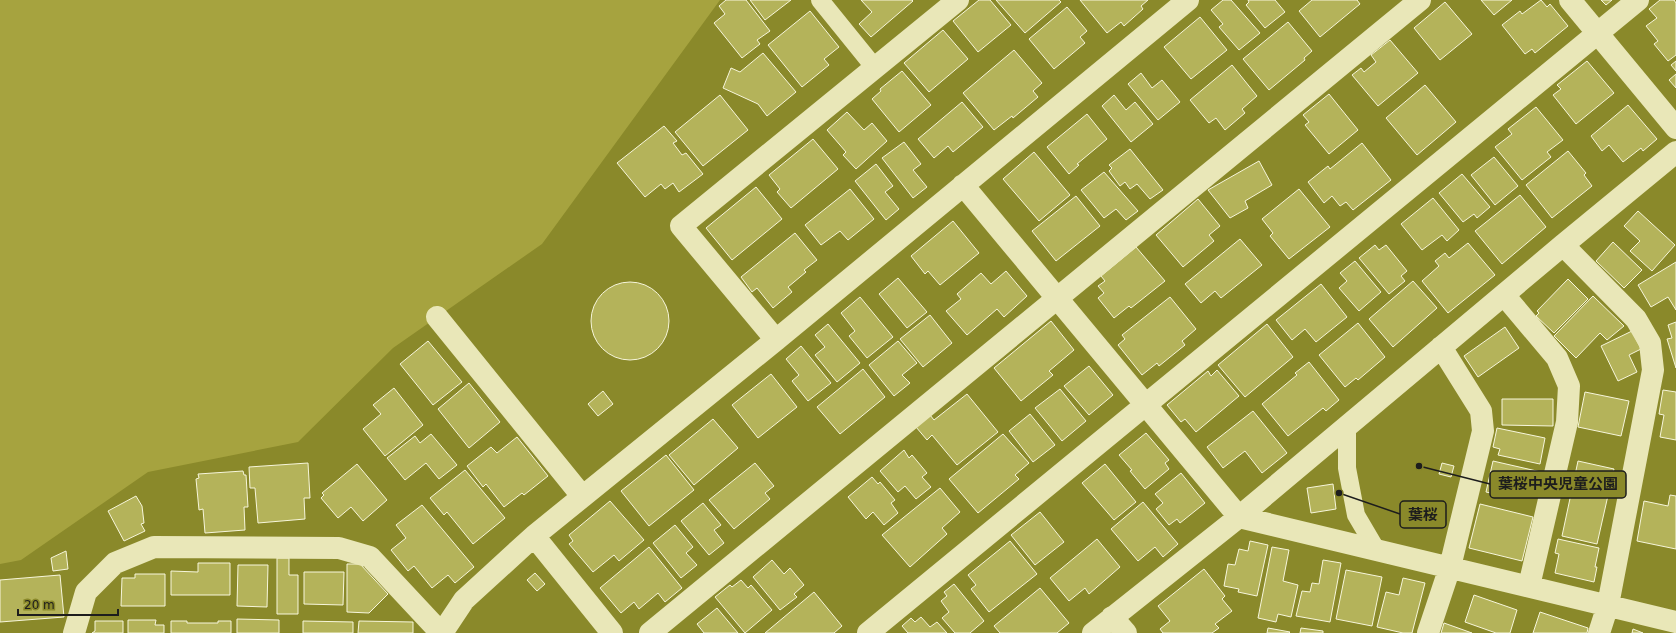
<svg xmlns="http://www.w3.org/2000/svg" width="1676" height="633" font-family="'DejaVu Sans','Noto Sans JP',sans-serif">
<style>
.green{fill:#a6a33f}
.building{fill:#b4b35a;stroke:#f7f6db}
.lines{fill:none;stroke-linecap:round;stroke-linejoin:round}
.lane{stroke:#e9e7b8;stroke-width:18}
.street{stroke:#e9e7b8;stroke-width:22}
.leader{fill:none;stroke:#1d1d1d;stroke-width:1.5}
.callout-dot{fill:#1d1d1d;stroke:#8a892a;stroke-width:1.5}
.callout{fill:#8a892a;stroke:#1d1d1d;stroke-width:1.5}
.callout-label{font-size:15px;text-anchor:middle;font-weight:bold;fill:#1d1d1d}
</style>
<rect width="100%" height="100%" fill="#8a892a"/>
<path class="green" d="M 0,0 L 720,0 L 542,244 L 393,348 L 298,442 L 148,472 L 21,560 L 0,564 Z"/>
<path class="building" d="M 726,0 L 746,0 L 770,31 L 757,40 L 760,44 L 742,58 L 714,23 L 725,14 L 719,6 Z
M 750,0 L 791,0 L 765,20 Z
M 861,0 L 912,0 L 913,1 L 871,37 L 859,24 L 872,12 Z
M 979,0 L 990,0 L 1011,25 L 978,52 L 953,21 Z
M 996,0 L 1059,0 L 1061,2 L 1025,33 Z
M 1080,0 L 1148,0 L 1141,6 L 1143,9 L 1124,26 L 1121,22 L 1107,33 Z
M 1223,0 L 1231,0 L 1260,33 L 1239,50 L 1219,27 L 1223,24 L 1211,10 Z
M 1248,0 L 1275,0 L 1285,12 L 1265,28 L 1246,5 L 1249,2 Z
M 1312,0 L 1357,0 L 1360,4 L 1320,37 L 1299,11 Z
M 1481,0 L 1512,0 L 1494,15 Z
M 1541,0 L 1547,7 L 1550,4 L 1568,26 L 1535,53 L 1532,49 L 1525,54 L 1502,25 L 1520,11 L 1522,14 Z
M 1601,0 L 1612,0 L 1606,5 Z
M 1660,0 L 1674,0 L 1676,3 L 1676,55 L 1668,61 L 1654,44 L 1658,41 L 1646,26 L 1657,18 L 1649,9 Z
M 1445,2 L 1472,34 L 1440,60 L 1414,28 Z
M 1067,7 L 1087,31 L 1080,37 L 1085,43 L 1054,69 L 1029,39 Z
M 810,11 L 839,47 L 824,59 L 829,65 L 802,87 L 768,45 Z
M 1200,17 L 1227,50 L 1191,79 L 1164,47 Z
M 1288,22 L 1312,51 L 1304,58 L 1305,60 L 1269,90 L 1243,59 Z
M 943,30 L 968,59 L 929,92 L 904,63 Z
M 1390,40 L 1418,73 L 1378,106 L 1352,75 L 1361,68 L 1364,72 L 1376,62 L 1371,55 Z
M 1014,50 L 1042,83 L 1033,91 L 1038,97 L 1013,118 L 1012,116 L 994,130 L 963,93 Z
M 763,53 L 796,92 L 767,116 L 758,104 L 723,88 L 731,68 L 740,72 Z
M 1587,61 L 1614,93 L 1576,124 L 1553,95 L 1561,89 L 1557,85 Z
M 1676,61 L 1676,71 L 1671,65 Z
M 1232,65 L 1257,96 L 1242,109 L 1245,113 L 1225,130 L 1216,118 L 1209,123 L 1190,100 Z
M 902,71 L 931,105 L 899,132 L 872,99 L 881,91 L 880,89 Z
M 1141,73 L 1152,88 L 1162,80 L 1180,102 L 1158,120 L 1128,84 Z
M 1676,74 L 1676,88 L 1669,80 Z
M 1425,85 L 1456,122 L 1417,155 L 1386,118 Z
M 1329,94 L 1358,130 L 1329,154 L 1305,125 L 1309,122 L 1303,115 Z
M 720,95 L 748,130 L 703,166 L 675,132 Z
M 1114,95 L 1126,110 L 1135,102 L 1153,124 L 1131,142 L 1102,106 Z
M 962,102 L 983,127 L 953,152 L 948,146 L 934,158 L 918,139 Z
M 1628,105 L 1657,139 L 1643,151 L 1641,148 L 1623,162 L 1609,145 L 1602,151 L 1591,136 Z
M 1536,107 L 1563,140 L 1547,152 L 1551,157 L 1522,180 L 1495,147 L 1512,134 L 1508,129 Z
M 847,112 L 864,130 L 872,123 L 887,141 L 856,169 L 843,155 L 846,152 L 827,130 Z
M 1087,114 L 1107,139 L 1077,164 L 1079,165 L 1069,174 L 1047,147 Z
M 664,126 L 677,141 L 673,143 L 682,155 L 686,153 L 703,174 L 679,192 L 673,183 L 665,189 L 661,184 L 645,197 L 617,163 Z
M 813,139 L 838,169 L 791,208 L 777,192 L 780,189 L 769,175 Z
M 904,142 L 921,164 L 913,170 L 927,187 L 913,198 L 882,158 Z
M 1362,143 L 1391,180 L 1353,210 L 1346,202 L 1340,206 L 1332,196 L 1324,203 L 1308,182 L 1328,166 L 1330,169 Z
M 1130,149 L 1163,190 L 1150,199 L 1137,184 L 1130,189 L 1125,182 L 1120,186 L 1109,171 L 1112,168 L 1109,165 Z
M 1568,151 L 1586,173 L 1584,175 L 1592,186 L 1552,218 L 1526,185 Z
M 1034,152 L 1070,195 L 1039,221 L 1003,179 Z
M 1494,157 L 1518,186 L 1495,205 L 1471,175 Z
M 1259,161 L 1272,185 L 1245,201 L 1248,208 L 1230,218 L 1208,190 Z
M 876,164 L 893,186 L 885,192 L 899,209 L 886,220 L 855,181 Z
M 1104,172 L 1138,211 L 1126,220 L 1116,209 L 1104,218 L 1081,190 Z
M 1462,174 L 1490,207 L 1477,218 L 1474,214 L 1463,222 L 1439,193 Z
M 756,187 L 782,219 L 732,260 L 706,228 Z
M 850,189 L 874,219 L 848,240 L 840,231 L 821,245 L 805,225 Z
M 1299,189 L 1330,227 L 1289,259 L 1270,236 L 1273,233 L 1262,219 Z
M 1520,195 L 1546,227 L 1502,264 L 1475,231 Z
M 1076,196 L 1100,226 L 1056,261 L 1032,231 Z
M 1433,198 L 1459,230 L 1447,241 L 1442,235 L 1422,250 L 1401,224 Z
M 1198,199 L 1220,226 L 1209,235 L 1214,241 L 1183,267 L 1156,235 Z
M 1638,211 L 1675,245 L 1652,271 L 1630,251 L 1640,241 L 1624,226 Z
M 953,221 L 979,253 L 940,285 L 928,271 L 925,274 L 911,256 Z
M 795,233 L 817,260 L 804,270 L 806,272 L 788,287 L 792,292 L 773,308 L 757,288 L 752,292 L 741,277 Z
M 1240,239 L 1262,265 L 1221,298 L 1215,291 L 1201,303 L 1185,284 Z
M 1613,242 L 1642,270 L 1624,288 L 1596,261 Z
M 1468,243 L 1495,275 L 1448,313 L 1422,281 L 1439,266 L 1435,261 L 1445,253 L 1449,258 Z
M 1375,245 L 1379,250 L 1386,245 L 1407,271 L 1401,276 L 1405,281 L 1389,294 L 1359,258 Z
M 1136,247 L 1165,281 L 1131,308 L 1129,306 L 1114,318 L 1098,298 L 1104,293 L 1098,286 L 1105,281 L 1101,276 Z
M 1355,261 L 1381,292 L 1359,311 L 1339,288 L 1347,281 L 1340,273 Z
M 1676,262 L 1676,310 L 1668,297 L 1651,307 L 1638,285 Z
M 1006,271 L 1027,296 L 1004,317 L 997,309 L 967,335 L 946,311 L 961,299 L 957,294 L 981,273 L 991,284 Z
M 898,278 L 927,312 L 907,328 L 879,294 Z
M 1568,279 L 1588,299 L 1554,333 L 1536,316 L 1539,313 L 1537,311 Z
M 1413,281 L 1437,308 L 1393,347 L 1369,319 Z
M591 321a39 39 0 1 1 78 0a39 39 0 1 1-78 0Z
M 1321,284 L 1347,317 L 1316,342 L 1305,329 L 1292,340 L 1276,320 Z
M 1593,296 L 1624,326 L 1607,340 L 1600,333 L 1576,358 L 1554,336 Z
M 860,297 L 893,337 L 867,358 L 849,336 L 855,331 L 841,313 Z
M 1170,297 L 1196,329 L 1182,341 L 1185,345 L 1159,366 L 1157,363 L 1142,375 L 1118,345 L 1125,339 L 1122,335 Z
M 930,315 L 952,343 L 923,367 L 900,339 Z
M 1051,321 L 1074,350 L 1049,371 L 1053,375 L 1021,401 L 994,368 Z
M 1676,322 L 1676,368 L 1667,339 L 1672,338 L 1668,325 Z
M 1358,323 L 1385,357 L 1358,380 L 1356,378 L 1345,387 L 1319,355 Z
M 828,324 L 860,363 L 837,382 L 815,355 L 825,347 L 815,335 Z
M 1267,324 L 1293,357 L 1245,397 L 1218,365 Z
M 1505,327 L 1519,348 L 1478,377 L 1464,356 Z
M 1632,331 L 1641,349 L 1629,355 L 1637,372 L 1618,381 L 1601,346 Z
M 428,341 L 462,382 L 433,405 L 400,364 Z
M 898,341 L 917,363 L 902,375 L 910,383 L 894,396 L 869,365 Z
M 801,346 L 831,383 L 808,401 L 792,381 L 799,375 L 786,359 Z
M 1309,362 L 1339,400 L 1326,411 L 1323,408 L 1288,436 L 1262,404 L 1297,375 L 1295,373 Z
M 1089,366 L 1113,395 L 1089,415 L 1064,386 Z
M 863,369 L 885,397 L 840,434 L 817,407 Z
M 1217,370 L 1239,396 L 1196,432 L 1185,419 L 1181,422 L 1167,405 L 1208,371 L 1211,376 Z
M 771,374 L 797,407 L 758,438 L 732,405 Z
M 469,383 L 500,422 L 469,448 L 438,409 Z
M 394,388 L 423,425 L 385,456 L 363,429 L 381,414 L 373,405 Z
M 1060,389 L 1086,421 L 1062,441 L 1035,408 Z
M 1663,390 L 1676,392 L 1676,440 L 1660,437 L 1664,415 L 1659,414 Z
M 603,391 L 613,404 L 598,416 L 588,404 Z
M 1585,392 L 1629,401 L 1621,436 L 1578,427 Z
M 967,394 L 998,432 L 957,465 L 932,435 L 927,440 L 916,427 L 930,415 L 934,420 Z
M 1502,399 L 1553,399 L 1553,426 L 1502,425 Z
M 1253,411 L 1287,453 L 1262,473 L 1245,451 L 1223,468 L 1207,447 Z
M 1030,414 L 1055,445 L 1033,462 L 1009,431 Z
M 713,419 L 738,448 L 694,485 L 669,455 Z
M 1497,428 L 1545,438 L 1540,464 L 1498,455 L 1500,449 L 1493,447 Z
M 1146,433 L 1169,460 L 1165,463 L 1169,469 L 1145,489 L 1130,471 L 1132,470 L 1119,455 Z
M 431,434 L 457,465 L 439,479 L 426,463 L 405,480 L 387,458 L 415,436 L 420,443 Z
M 1003,434 L 1029,463 L 1015,475 L 1019,479 L 978,513 L 949,479 Z
M 517,437 L 548,476 L 524,495 L 522,493 L 504,507 L 486,484 L 483,487 L 467,466 L 491,447 L 497,453 Z
M 904,450 L 909,458 L 912,455 L 927,473 L 922,477 L 931,487 L 916,499 L 905,486 L 898,492 L 880,471 Z
M 666,455 L 694,490 L 649,526 L 621,491 Z
M 1493,461 L 1541,472 L 1537,494 L 1510,488 L 1508,497 L 1486,492 Z
M 1578,461 L 1614,469 L 1597,544 L 1562,536 Z
M 308,463 L 310,498 L 304,498 L 305,519 L 258,523 L 255,488 L 250,488 L 249,467 Z
M 755,463 L 774,486 L 765,493 L 770,499 L 734,529 L 709,500 Z
M 1442,463 L 1454,466 L 1451,477 L 1439,474 Z
M 357,464 L 387,500 L 363,521 L 351,507 L 338,518 L 321,498 L 324,495 L 322,493 Z
M 1105,464 L 1136,502 L 1114,520 L 1082,483 Z
M 465,470 L 505,518 L 473,544 L 447,512 L 444,515 L 430,498 Z
M 243,471 L 244,475 L 246,475 L 248,507 L 244,507 L 245,530 L 205,533 L 203,509 L 199,510 L 196,479 L 199,478 L 198,474 Z
M 1181,473 L 1205,503 L 1180,523 L 1177,519 L 1169,525 L 1156,509 L 1163,503 L 1155,494 Z
M 872,477 L 878,484 L 880,482 L 895,500 L 891,503 L 898,513 L 884,525 L 873,512 L 866,519 L 848,497 Z
M 1333,484 L 1336,509 L 1311,513 L 1307,488 Z
M 940,488 L 960,512 L 942,528 L 947,534 L 910,567 L 882,535 Z
M 1670,495 L 1676,496 L 1676,549 L 1637,541 L 1644,501 L 1668,506 Z
M 136,496 L 142,506 L 144,523 L 141,524 L 145,531 L 124,541 L 108,511 Z
M 610,501 L 644,540 L 619,561 L 614,555 L 593,572 L 569,544 L 573,541 L 569,535 Z
M 1143,502 L 1178,544 L 1163,557 L 1155,547 L 1138,561 L 1111,529 Z
M 703,503 L 721,525 L 714,530 L 724,543 L 709,555 L 681,521 Z
M 1480,504 L 1533,517 L 1522,561 L 1469,548 Z
M 422,505 L 474,567 L 455,583 L 448,575 L 432,588 L 414,566 L 408,571 L 391,550 L 406,538 L 396,525 Z
M 1040,512 L 1064,542 L 1035,565 L 1011,535 Z
M 675,525 L 693,547 L 686,553 L 697,565 L 681,578 L 653,543 Z
M 1097,539 L 1120,567 L 1089,594 L 1085,588 L 1069,601 L 1050,578 Z
M 1558,539 L 1599,548 L 1595,567 L 1597,567 L 1594,582 L 1555,573 L 1559,554 L 1555,553 Z
M 1010,541 L 1037,574 L 989,612 L 971,589 L 976,585 L 968,575 Z
M 1250,541 L 1268,545 L 1257,596 L 1238,592 L 1239,589 L 1224,586 L 1228,564 L 1235,565 L 1239,549 L 1248,551 Z
M 649,547 L 682,588 L 665,602 L 658,593 L 639,609 L 634,602 L 621,613 L 600,588 Z
M 1272,547 L 1289,550 L 1283,581 L 1298,585 L 1291,617 L 1278,614 L 1276,622 L 1258,618 Z
M 66,551 L 68,569 L 53,571 L 51,558 Z
M 277,558 L 289,558 L 289,575 L 298,575 L 298,614 L 277,614 Z
M 772,560 L 784,574 L 790,568 L 804,585 L 794,594 L 797,597 L 780,610 L 753,577 Z
M 1323,560 L 1341,563 L 1330,622 L 1296,616 L 1302,591 L 1310,592 L 1312,583 L 1319,584 Z
M 198,563 L 230,563 L 230,595 L 171,595 L 171,571 L 198,572 Z
M 347,564 L 360,564 L 388,594 L 369,613 L 347,612 Z
M 238,565 L 268,565 L 267,607 L 237,606 Z
M 1204,569 L 1225,596 L 1222,599 L 1232,611 L 1215,624 L 1219,628 L 1212,633 L 1163,633 L 1160,629 L 1170,621 L 1158,606 Z
M 1346,570 L 1382,577 L 1372,626 L 1336,619 Z
M 304,572 L 344,572 L 343,605 L 304,604 Z
M 535,573 L 545,584 L 537,591 L 527,580 Z
M 135,574 L 165,574 L 165,606 L 121,606 L 122,578 L 135,578 Z
M 60,575 L 64,617 L 0,622 L 0,580 Z
M 1403,578 L 1425,583 L 1412,633 L 1403,633 L 1377,627 L 1386,592 L 1399,595 Z
M 741,580 L 748,588 L 751,585 L 772,610 L 745,633 L 715,597 L 730,585 L 732,587 Z
M 954,584 L 984,621 L 970,633 L 955,633 L 942,618 L 949,612 L 941,601 L 947,596 L 944,592 Z
M 1040,588 L 1069,623 L 1057,633 L 1000,633 L 994,626 Z
M 814,592 L 842,626 L 834,633 L 765,633 Z
M 1474,595 L 1517,610 L 1510,633 L 1496,633 L 1465,622 Z
M 717,608 L 738,633 L 704,633 L 697,624 Z
M 1540,612 L 1588,628 L 1587,633 L 1533,633 Z
M 921,617 L 930,627 L 937,622 L 947,633 L 908,633 L 902,626 L 911,618 L 915,622 Z
M 237,619 L 279,620 L 279,633 L 237,633 Z
M 128,620 L 156,620 L 155,625 L 164,625 L 164,633 L 128,633 Z
M 95,621 L 123,621 L 123,633 L 92,633 L 95,631 Z
M 171,621 L 187,621 L 187,623 L 218,623 L 218,621 L 231,621 L 231,633 L 171,633 Z
M 303,621 L 353,622 L 353,633 L 303,633 Z
M 359,621 L 413,622 L 413,633 L 358,633 Z
M 1444,623 L 1472,633 L 1441,633 Z
M 1268,628 L 1290,632 L 1289,633 L 1267,633 Z
M 1301,628 L 1323,631 L 1323,633 L 1300,633 Z
M 1633,629 L 1643,633 L 1632,633 Z"/>
<g class="lines">
<path class="lane" d="M 820,0 L 875,68
M 1347,425 L 1347,468 L 1356,515 L 1376,549"/>
<path class="street" d="M 1570,0 L 1676,128
M 963,185 L 1239,517 L 1676,622
M 1563,245 L 1636,319 L 1650,343 L 1653,370 L 1608,605 L 1599,633
M 1504,295 L 1557,358 L 1569,386 L 1567,422 L 1529,586
M 437,317 L 582,496
M 776,340 L 681,226 L 958,0
M 534,536 L 612,633
M 1112,617 L 1126,633
M 74,633 L 86,592 L 115,563 L 154,547 L 339,548 L 370,557 L 441,633
M 442,633 L 464,600 L 534,536 L 776,340 L 1188,0
M 650,633 L 1420,0
M 868,633 L 1638,0
M 1093,633 L 1239,517 L 1563,245 L 1676,152
M 1428,633 L 1450,567 L 1483,431 L 1481,411 L 1441,347"/>
</g>
<path class="leader" d="M1419 466L1490 484M1339 493L1400 514"/>
<g class="callout-dot">
<circle cx="1419" cy="466" r="4"/>
<circle cx="1339" cy="493" r="4"/>
</g>
<g class="callout">
<rect x="1490" y="471" width="136" height="27" rx="4"/>
<rect x="1400" y="501" width="46" height="27" rx="4"/>
</g>
<g class="callout-label">
<text x="1558" y="489">葉桜中央児童公園</text>
<text x="1423" y="520">葉桜</text>
</g>
<path d="M18 609v6h100v-6" fill="none" stroke="#1d1d1d" stroke-width="2"/>
<text x="24" y="609" font-size="12" fill="#1d1d1d" stroke="#8a892a" stroke-width="3" paint-order="stroke">20 m</text>
</svg>
